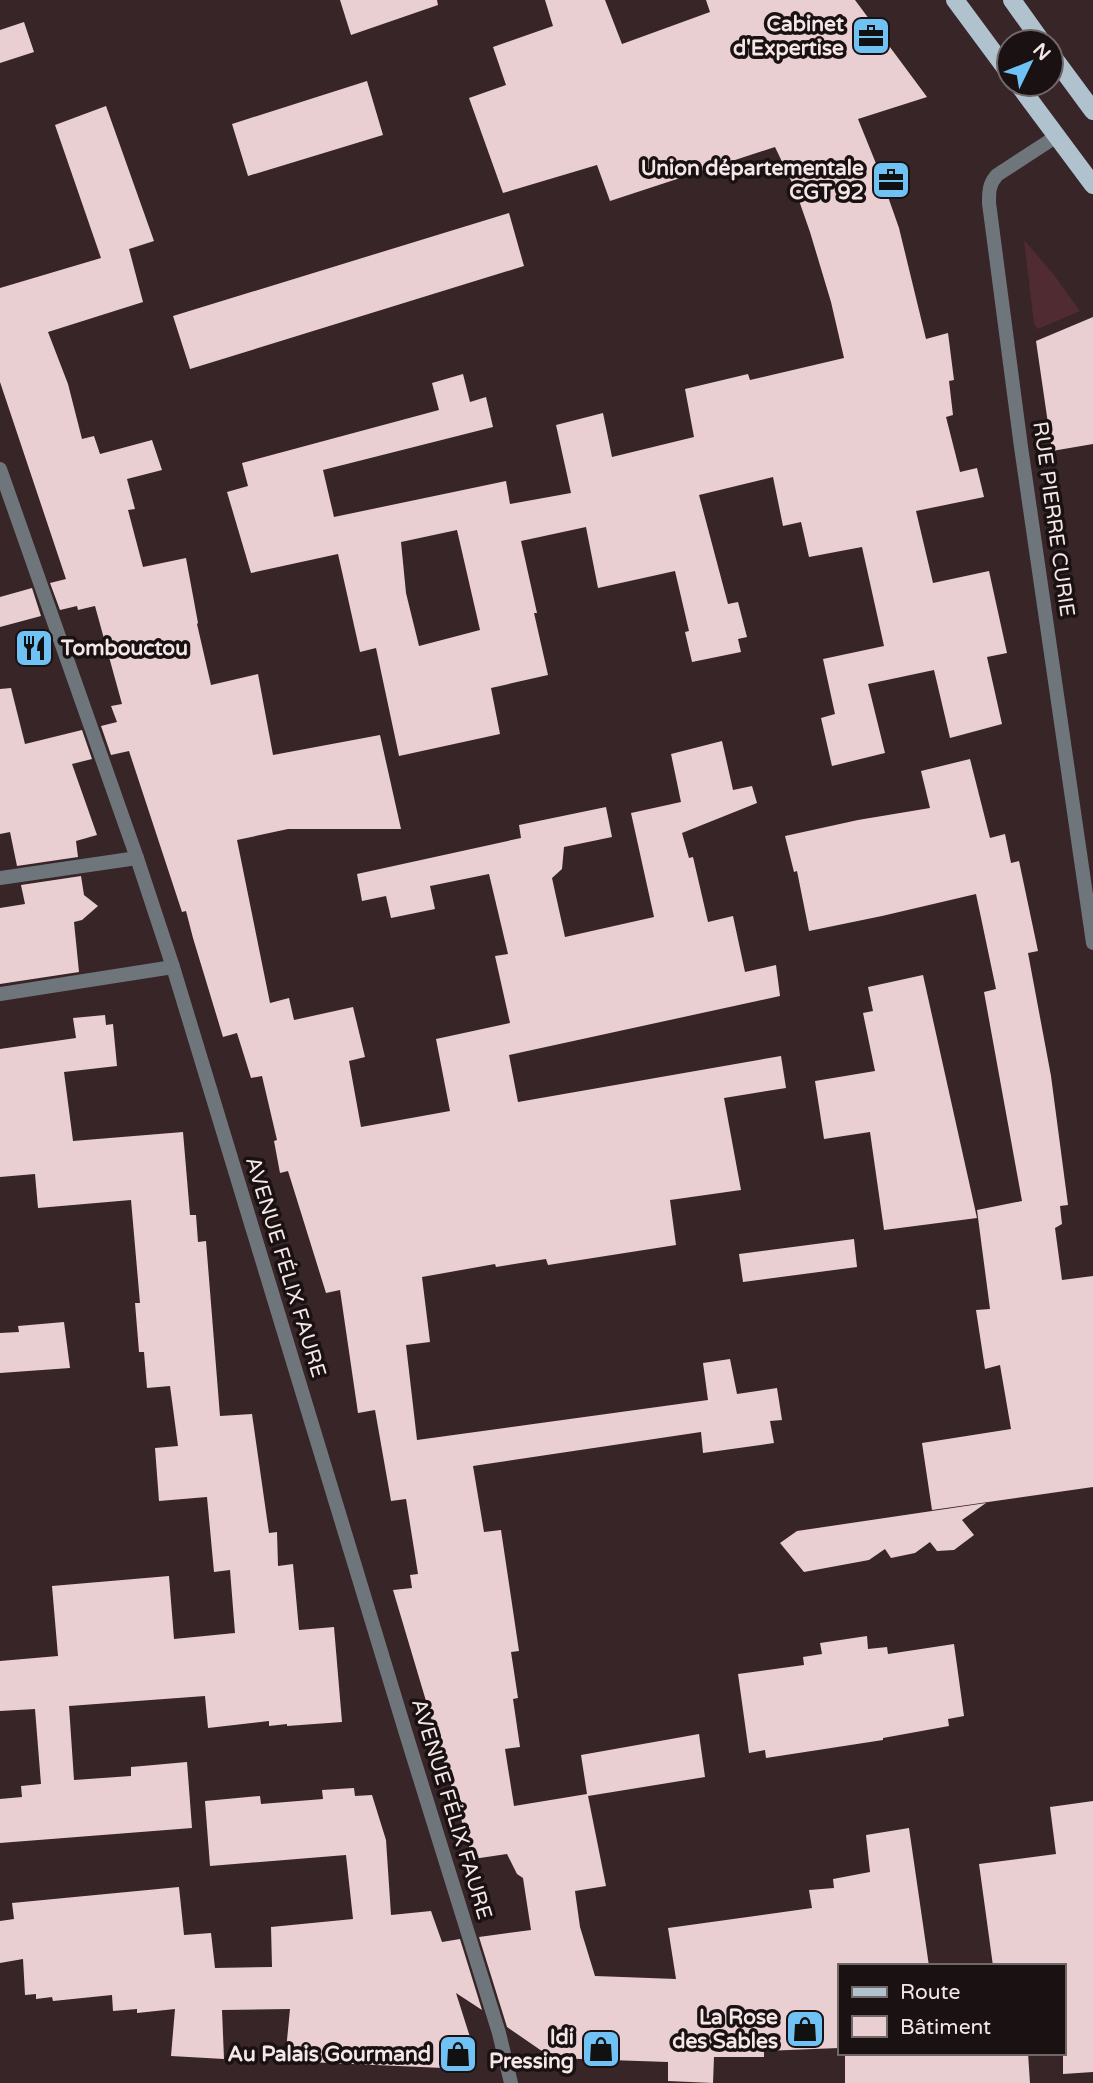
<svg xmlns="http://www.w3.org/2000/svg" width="1093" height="2083" font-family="'Varela Round',sans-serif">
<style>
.green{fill:#502b31}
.building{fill:#eacfd2;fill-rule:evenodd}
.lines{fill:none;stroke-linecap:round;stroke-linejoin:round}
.minor{stroke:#6e767c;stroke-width:14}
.tertiary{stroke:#6e767c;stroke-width:14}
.primary{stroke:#b0c2ce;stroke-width:18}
.labels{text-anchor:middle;stroke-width:7;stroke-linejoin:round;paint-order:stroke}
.poi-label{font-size:21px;font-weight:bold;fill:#f5e7e8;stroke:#1a1112;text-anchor:end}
.street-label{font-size:21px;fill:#f5e7e8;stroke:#1a1112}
</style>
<rect width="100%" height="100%" fill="#382527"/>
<path class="green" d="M 1024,240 L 1054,275 L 1080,311 L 1038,329 L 1034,324 Z"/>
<path class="building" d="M 340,0 L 437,0 L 438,5 L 351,35 Z
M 545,0 L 605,0 L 622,44 L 710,12 L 706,0 L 855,0 L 927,97 L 858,119 L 879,171 L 899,228 L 926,339 L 948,333 L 954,380 L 949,381 L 953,415 L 946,417 L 960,472 L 977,468 L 984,497 L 916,511 L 933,583 L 989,571 L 1007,653 L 987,657 L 1002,724 L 950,738 L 934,670 L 868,684 L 885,753 L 832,766 L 821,718 L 835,714 L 823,659 L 884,646 L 862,547 L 809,557 L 801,522 L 783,526 L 773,477 L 699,495 L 728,604 L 738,602 L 747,637 L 738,639 L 741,652 L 692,662 L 685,632 L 689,631 L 675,571 L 598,588 L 586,527 L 521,541 L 537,613 L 534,613 L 548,675 L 491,688 L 500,734 L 399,756 L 376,648 L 360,652 L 338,554 L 251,573 L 227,492 L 248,486 L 242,463 L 439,410 L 432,383 L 463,374 L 470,402 L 486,397 L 493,427 L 323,470 L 334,517 L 506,481 L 510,504 L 571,493 L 556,425 L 603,413 L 612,457 L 694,437 L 685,389 L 748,374 L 750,380 L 844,358 L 831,302 L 810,232 L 795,189 L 775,147 L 610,201 L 597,165 L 503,193 L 469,98 L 506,85 L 493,47 L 553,26 ZM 457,530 L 480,630 L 419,646 L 406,593 L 401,542 Z
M 24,22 L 34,52 L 0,63 L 0,30 Z
M 367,81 L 383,135 L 248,176 L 232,124 Z
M 106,106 L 154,241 L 129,249 L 143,302 L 48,332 L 68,384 L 82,439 L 94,436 L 100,454 L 152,440 L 162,470 L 127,479 L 135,509 L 128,510 L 143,567 L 186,558 L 198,623 L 197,624 L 211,685 L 258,674 L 273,755 L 380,735 L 401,829 L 288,829 L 237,840 L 270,1003 L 289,998 L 294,1020 L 353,1007 L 365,1057 L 349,1061 L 361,1127 L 450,1111 L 436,1039 L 510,1023 L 495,956 L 508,954 L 489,874 L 430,886 L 435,909 L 391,918 L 386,896 L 362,901 L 357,874 L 521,838 L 519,825 L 606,807 L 612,837 L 564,847 L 562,869 L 552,878 L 565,937 L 654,917 L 631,813 L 681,802 L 671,754 L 722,741 L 733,790 L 752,786 L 757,803 L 682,833 L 689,858 L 693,857 L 708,922 L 733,916 L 745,972 L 776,965 L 780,996 L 509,1055 L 518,1102 L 781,1056 L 786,1088 L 724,1098 L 741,1190 L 670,1200 L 676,1245 L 548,1265 L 546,1259 L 496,1267 L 495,1264 L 422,1277 L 430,1342 L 406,1345 L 417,1440 L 708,1400 L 703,1363 L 730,1359 L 737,1394 L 777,1388 L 782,1420 L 770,1421 L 774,1443 L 703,1453 L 701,1432 L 473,1466 L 484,1532 L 501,1530 L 519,1651 L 511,1652 L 518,1698 L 513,1699 L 520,1747 L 505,1749 L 514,1806 L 587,1794 L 581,1755 L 699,1734 L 705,1777 L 588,1796 L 606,1886 L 575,1891 L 580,1927 L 595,1976 L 676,1979 L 668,1928 L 812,1908 L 809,1890 L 834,1888 L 833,1879 L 870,1872 L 866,1835 L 909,1828 L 929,1966 L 839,1966 L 839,2048 L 764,2051 L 764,2057 L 714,2057 L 713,2083 L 668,2081 L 668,2062 L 552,2058 L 507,2027 L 479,1937 L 531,1930 L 523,1878 L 517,1874 L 507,1854 L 473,1859 L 393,1590 L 412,1588 L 410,1575 L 418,1574 L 406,1499 L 391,1501 L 375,1410 L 358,1413 L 340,1290 L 326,1293 L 288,1171 L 280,1173 L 274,1141 L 277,1140 L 262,1076 L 251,1078 L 237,1033 L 223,1037 L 193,938 L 186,911 L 182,912 L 129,751 L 111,755 L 101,726 L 117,722 L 111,706 L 122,704 L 95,606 L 78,610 L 77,606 L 60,610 L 50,583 L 66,579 L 0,382 L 0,288 L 101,258 L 55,125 Z
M 509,213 L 524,266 L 190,369 L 173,316 Z
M 1093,317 L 1093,444 L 1052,451 L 1036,341 Z
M 32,588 L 41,616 L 0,627 L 0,597 Z
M 11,688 L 25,744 L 82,730 L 92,759 L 72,764 L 97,835 L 76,841 L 78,857 L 17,866 L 10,832 L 0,834 L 0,689 Z
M 970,759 L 990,838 L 1005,834 L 1011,863 L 1019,861 L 1038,951 L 1028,953 L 1051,1076 L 1068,1205 L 1060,1206 L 1062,1224 L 1055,1228 L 1062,1280 L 1093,1276 L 1093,1487 L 932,1510 L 922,1443 L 1011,1429 L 1000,1365 L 985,1369 L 976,1310 L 990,1309 L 977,1210 L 1022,1201 L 984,992 L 996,989 L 976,894 L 882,916 L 809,931 L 797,871 L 794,872 L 785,836 L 858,820 L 930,808 L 921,771 Z
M 81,876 L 84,895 L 98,906 L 82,920 L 74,922 L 79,972 L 0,984 L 0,908 L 25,904 L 21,885 Z
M 923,975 L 977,1218 L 884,1230 L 870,1132 L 824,1139 L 815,1081 L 875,1071 L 863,1013 L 873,1011 L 868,987 Z
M 105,1015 L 106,1025 L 113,1024 L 117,1066 L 64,1072 L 73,1141 L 183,1132 L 190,1215 L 196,1215 L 198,1242 L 206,1241 L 220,1416 L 252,1414 L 269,1533 L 277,1532 L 278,1566 L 293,1564 L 299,1630 L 334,1627 L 342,1722 L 287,1726 L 287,1724 L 269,1726 L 269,1721 L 208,1728 L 205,1696 L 69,1706 L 74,1780 L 131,1776 L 131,1767 L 187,1762 L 192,1828 L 0,1843 L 0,1799 L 22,1797 L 21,1786 L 41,1784 L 35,1709 L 0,1711 L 0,1661 L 58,1656 L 52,1586 L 169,1576 L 174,1639 L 235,1633 L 230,1570 L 214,1572 L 207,1497 L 159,1501 L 155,1448 L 178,1446 L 170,1386 L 147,1388 L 144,1352 L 139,1352 L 135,1303 L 140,1303 L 131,1200 L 38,1208 L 35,1174 L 0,1177 L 0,1049 L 76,1038 L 73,1018 Z
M 854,1239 L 857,1267 L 743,1282 L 739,1254 Z
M 64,1322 L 70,1368 L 0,1373 L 0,1333 L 19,1332 L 18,1326 Z
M 986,1503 L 962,1520 L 974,1535 L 954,1550 L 937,1551 L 930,1542 L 915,1553 L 891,1558 L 885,1549 L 869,1560 L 804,1572 L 780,1543 L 797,1531 Z
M 867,1636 L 868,1649 L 887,1647 L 888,1654 L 954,1644 L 964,1716 L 948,1719 L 949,1726 L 883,1738 L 883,1740 L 766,1758 L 765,1750 L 749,1753 L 738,1674 L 804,1665 L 803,1657 L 822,1654 L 820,1643 Z
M 354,1788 L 355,1796 L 372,1795 L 386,1840 L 391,1915 L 431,1911 L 442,1942 L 460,1939 L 482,2010 L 456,1993 L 476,2056 L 466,2069 L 285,2061 L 290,2009 L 222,2010 L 224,2059 L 171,2056 L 175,2009 L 137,2013 L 137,2009 L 113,2011 L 112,1995 L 53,2001 L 52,1997 L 36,1999 L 36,1994 L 25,1995 L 23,1959 L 0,1963 L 0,1921 L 14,1919 L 12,1903 L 179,1887 L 184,1935 L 211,1933 L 215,1968 L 272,1967 L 271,1927 L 353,1919 L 346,1855 L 210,1866 L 205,1801 L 260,1796 L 261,1804 L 323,1799 L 322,1790 Z
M 1093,1801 L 1093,2072 L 1063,2074 L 1063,1966 L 993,1966 L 979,1864 L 1056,1854 L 1050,1807 Z
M 845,2053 L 1028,2053 L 1030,2083 L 845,2083 Z"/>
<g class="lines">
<path class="minor" d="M 1057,136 L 997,175 C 989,184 989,191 989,203 L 1021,447 L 1093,943
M 0,878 L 137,858
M 0,994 L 173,967"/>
<path class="tertiary" d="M 0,469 L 137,858 L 173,967 L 407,1737 L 499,2033 L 511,2083"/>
<path class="primary" d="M 955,0 L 1009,73
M 1012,0 L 1042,42
M 1051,54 L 1093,111
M 1018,84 L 1093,185"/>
</g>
<defs>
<symbol id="office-square" viewBox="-11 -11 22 22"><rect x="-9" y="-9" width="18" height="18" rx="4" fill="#70c1f4" stroke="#1a1112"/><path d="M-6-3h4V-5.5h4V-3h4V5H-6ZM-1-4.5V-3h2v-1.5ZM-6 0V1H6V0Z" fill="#111"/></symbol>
<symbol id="restaurant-square" viewBox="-11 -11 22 22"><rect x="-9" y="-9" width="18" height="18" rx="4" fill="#70c1f4" stroke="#1a1112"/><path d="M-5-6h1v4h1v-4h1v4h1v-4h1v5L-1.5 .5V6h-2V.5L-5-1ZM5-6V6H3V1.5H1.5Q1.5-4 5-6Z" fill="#111"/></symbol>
<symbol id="shop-square" viewBox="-11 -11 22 22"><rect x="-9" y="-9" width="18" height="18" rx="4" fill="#70c1f4" stroke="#1a1112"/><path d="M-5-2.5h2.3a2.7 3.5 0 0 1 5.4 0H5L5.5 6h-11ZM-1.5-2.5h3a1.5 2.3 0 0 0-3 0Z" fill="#111"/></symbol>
</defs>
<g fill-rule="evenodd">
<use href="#office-square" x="849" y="14" width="44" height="44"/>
<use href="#office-square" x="869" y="158" width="44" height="44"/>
<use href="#restaurant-square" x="12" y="626" width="44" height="44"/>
<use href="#shop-square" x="783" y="2007" width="44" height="44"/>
<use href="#shop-square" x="579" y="2027" width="44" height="44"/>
<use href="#shop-square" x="436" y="2032" width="44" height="44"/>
</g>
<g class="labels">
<g class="poi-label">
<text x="844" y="31">Cabinet<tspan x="844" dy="24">d'Expertise</tspan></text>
<text x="864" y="175">Union départementale<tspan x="864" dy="24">CGT 92</tspan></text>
<text x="61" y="655" text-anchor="start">Tombouctou</text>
<text x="778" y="2024">La Rose<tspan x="778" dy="24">des Sables</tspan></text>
<text x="574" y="2044">Idi<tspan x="574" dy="24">Pressing</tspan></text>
<text x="431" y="2061">Au Palais Gourmand</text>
</g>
<g class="street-label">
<text transform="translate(1054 519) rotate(82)" y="7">RUE PIERRE CURIE</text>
<text transform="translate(286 1267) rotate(73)" y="7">AVENUE FÉLIX FAURE</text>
<text transform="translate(452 1809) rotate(73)" y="7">AVENUE FÉLIX FAURE</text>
</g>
</g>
<rect x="838" y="1964" width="228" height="91" fill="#1a1112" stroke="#726768" stroke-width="2"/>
<rect x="852" y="1987" width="35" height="10" fill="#b0c2ce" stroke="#726768" stroke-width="2"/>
<text x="900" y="1999" font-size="21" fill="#f5e7e8">Route</text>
<rect x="852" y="2016" width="35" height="21" fill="#eacfd2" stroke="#726768" stroke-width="2"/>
<text x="900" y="2034" font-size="21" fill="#f5e7e8">Bâtiment</text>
<g transform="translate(1030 63) rotate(47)"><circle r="33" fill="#1a1112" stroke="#726768" stroke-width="2"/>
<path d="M0-5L12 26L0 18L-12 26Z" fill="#70c1f4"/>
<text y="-10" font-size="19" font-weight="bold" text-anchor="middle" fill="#f5e7e8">N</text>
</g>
</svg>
